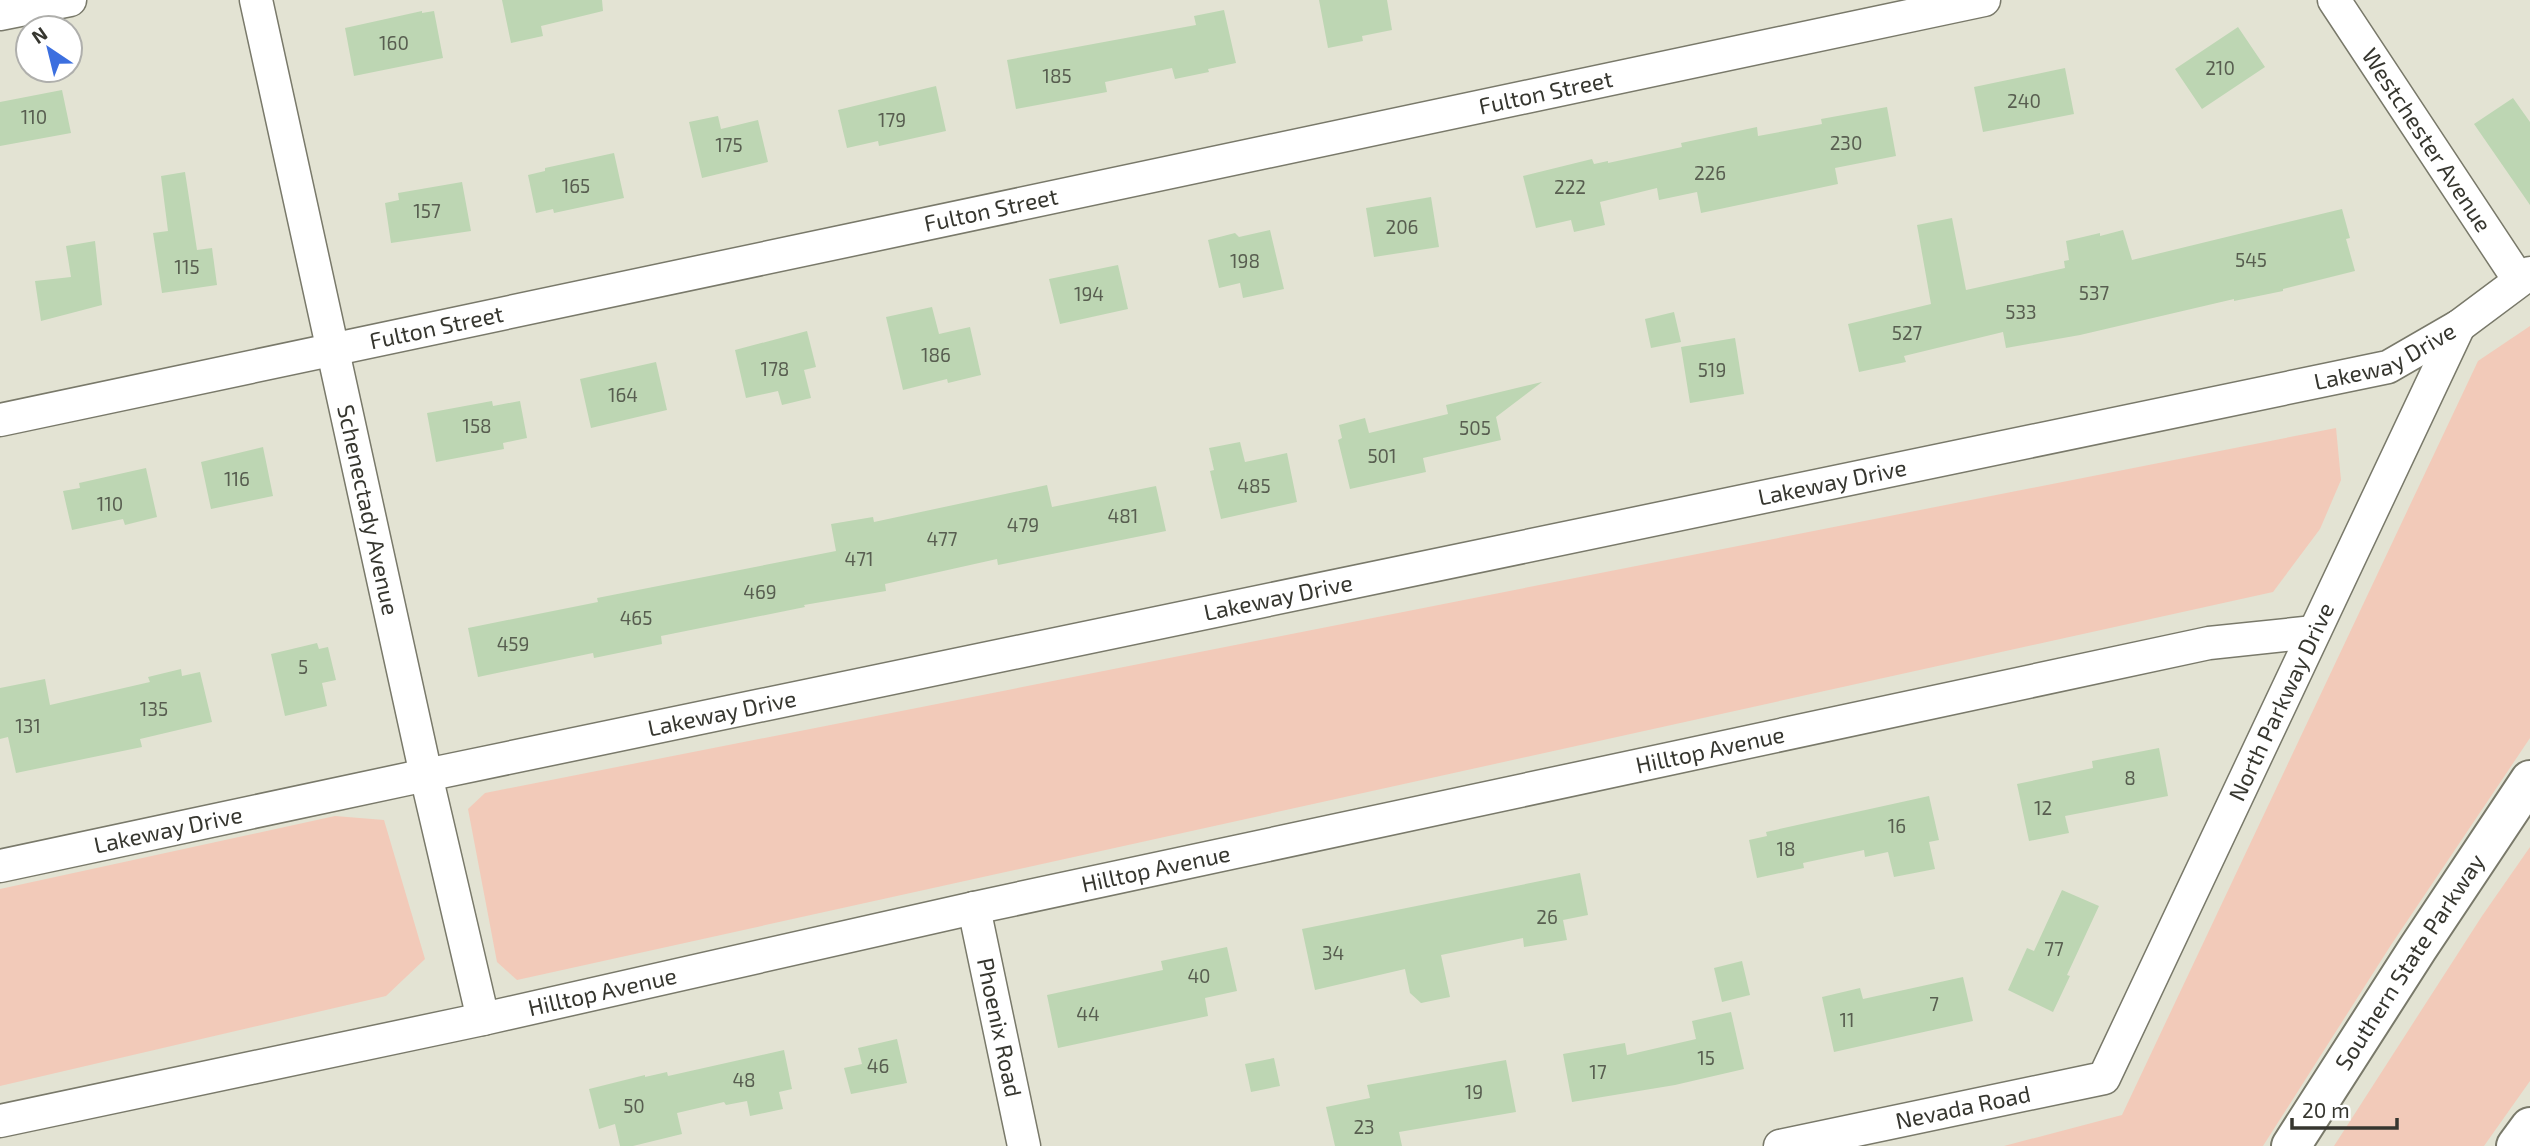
<svg xmlns="http://www.w3.org/2000/svg" width="2530" height="1146" font-family="'Exo 2',sans-serif">
<style>
.green{fill:#f2cab9}
.building{fill:#bdd6b3}
.lines{fill:none;stroke-linecap:round;stroke-linejoin:round}
.street-casing{stroke:#79796a;stroke-width:35}
.highway-casing{stroke:#79796a;stroke-width:42}
.street{stroke:#fff;stroke-width:32}
.highway{stroke:#fff;stroke-width:38}
.labels{text-anchor:middle;stroke-width:5;stroke-linejoin:round;paint-order:stroke}
.number-label{font-size:19px;fill:#585e50}
.street-label{font-size:23px;fill:#36362f;stroke:#fff}
</style>
<rect width="100%" height="100%" fill="#e3e3d3"/>
<path class="green" d="M 2530,326 L 2530,738 L 2391,945 L 2263,1146 L 2004,1146 L 2122,1115 L 2478,361 Z
M 2336,428 L 2341,480 L 2320,529 L 2273,592 L 517,980 L 497,962 L 468,809 L 485,793 Z
M 335,816 L 384,820 L 425,959 L 386,996 L 0,1086 L 0,889 Z
M 2530,847 L 2530,1081 L 2484,1146 L 2334,1146 L 2482,916 Z"/>
<path class="building" d="M 502,0 L 602,0 L 603,11 L 541,26 L 543,36 L 511,43 Z
M 1319,0 L 1387,0 L 1392,30 L 1362,36 L 1363,41 L 1328,48 Z
M 1224,10 L 1236,63 L 1208,69 L 1209,72 L 1175,79 L 1172,68 L 1105,82 L 1107,92 L 1016,109 L 1007,60 L 1196,25 L 1194,16 Z
M 422,11 L 422,13 L 434,11 L 443,58 L 354,76 L 345,28 Z
M 2238,27 L 2265,67 L 2202,109 L 2175,69 Z
M 2065,68 L 2074,114 L 1983,132 L 1974,87 Z
M 936,86 L 946,131 L 879,146 L 878,141 L 847,148 L 838,110 Z
M 62,90 L 71,133 L 0,146 L 0,102 Z
M 2513,98 L 2530,122 L 2530,205 L 2474,124 Z
M 1887,107 L 1896,156 L 1835,168 L 1838,184 L 1701,213 L 1697,192 L 1659,200 L 1657,188 L 1600,202 L 1605,225 L 1574,232 L 1571,220 L 1536,228 L 1523,176 L 1592,159 L 1594,164 L 1608,161 L 1608,163 L 1682,147 L 1681,143 L 1757,127 L 1758,136 L 1822,124 L 1821,119 Z
M 718,116 L 721,129 L 758,120 L 768,162 L 702,178 L 689,122 Z
M 614,153 L 624,198 L 554,213 L 553,209 L 536,213 L 528,175 L 545,171 L 545,168 Z
M 185,172 L 197,250 L 212,248 L 217,285 L 162,293 L 153,233 L 168,231 L 161,176 Z
M 462,182 L 471,231 L 391,243 L 385,203 L 399,200 L 398,193 Z
M 1431,197 L 1439,247 L 1374,257 L 1366,208 Z
M 2342,209 L 2350,238 L 2346,239 L 2355,271 L 2283,289 L 2283,291 L 2234,301 L 2234,299 L 2080,335 L 2006,348 L 2003,332 L 1904,356 L 1906,362 L 1859,372 L 1848,324 L 1931,304 L 1917,225 L 1952,218 L 1966,290 L 2065,268 L 2064,261 L 2069,260 L 2066,241 L 2100,233 L 2100,236 L 2123,230 L 2132,260 Z
M 1270,230 L 1284,289 L 1243,298 L 1240,283 L 1219,288 L 1208,240 L 1235,233 L 1239,237 Z
M 95,241 L 102,305 L 41,321 L 35,281 L 71,277 L 66,246 Z
M 1118,265 L 1128,309 L 1060,324 L 1049,279 Z
M 932,307 L 939,334 L 970,327 L 981,375 L 948,383 L 947,379 L 903,390 L 886,317 Z
M 1674,312 L 1681,342 L 1651,348 L 1645,319 Z
M 807,331 L 816,367 L 804,370 L 811,398 L 782,405 L 778,391 L 746,398 L 735,350 Z
M 1735,338 L 1744,394 L 1690,403 L 1681,347 Z
M 656,362 L 667,410 L 591,428 L 580,379 Z
M 1542,382 L 1496,417 L 1501,440 L 1423,458 L 1426,472 L 1350,489 L 1338,440 L 1342,438 L 1339,425 L 1365,418 L 1369,433 L 1448,414 L 1446,405 Z
M 492,401 L 493,406 L 520,401 L 527,438 L 503,443 L 504,449 L 436,462 L 427,413 Z
M 1240,442 L 1245,462 L 1287,453 L 1297,502 L 1221,519 L 1210,471 L 1214,470 L 1209,448 Z
M 263,447 L 273,496 L 211,509 L 201,462 Z
M 146,468 L 157,517 L 125,525 L 123,519 L 72,530 L 63,491 L 80,488 L 79,483 Z
M 1047,485 L 1052,507 L 1156,486 L 1166,531 L 998,565 L 997,559 L 885,584 L 886,591 L 804,605 L 805,607 L 661,636 L 662,644 L 594,658 L 593,653 L 478,677 L 468,628 L 598,602 L 597,598 L 836,551 L 831,524 L 873,517 L 874,522 Z
M 317,643 L 319,649 L 328,647 L 336,680 L 322,683 L 327,706 L 285,716 L 271,654 Z
M 181,669 L 182,676 L 200,672 L 212,722 L 140,739 L 142,747 L 16,773 L 8,737 L 0,739 L 0,688 L 45,679 L 50,705 L 150,682 L 148,677 Z
M 2159,748 L 2168,796 L 2065,816 L 2069,833 L 2029,841 L 2017,784 L 2093,768 L 2092,761 Z
M 1929,796 L 1939,840 L 1929,842 L 1935,869 L 1894,877 L 1888,852 L 1865,857 L 1864,850 L 1803,863 L 1804,868 L 1757,878 L 1749,840 L 1767,836 L 1766,832 Z
M 1580,873 L 1588,915 L 1563,920 L 1567,940 L 1524,947 L 1523,938 L 1441,955 L 1450,997 L 1421,1003 L 1410,993 L 1405,969 L 1315,990 L 1302,929 Z
M 2062,890 L 2099,906 L 2067,975 L 2070,976 L 2053,1012 L 2008,990 L 2027,948 L 2034,951 Z
M 1227,947 L 1237,991 L 1205,998 L 1208,1016 L 1058,1048 L 1047,995 L 1163,970 L 1161,961 Z
M 1742,961 L 1750,995 L 1722,1002 L 1714,968 Z
M 1963,977 L 1973,1021 L 1834,1052 L 1822,997 L 1860,988 L 1863,999 Z
M 1731,1012 L 1744,1069 L 1675,1085 L 1572,1102 L 1563,1054 L 1625,1043 L 1627,1055 L 1696,1039 L 1692,1021 Z
M 897,1039 L 907,1083 L 851,1094 L 844,1068 L 862,1064 L 858,1048 Z
M 784,1050 L 792,1089 L 779,1092 L 783,1109 L 750,1116 L 747,1101 L 726,1105 L 724,1102 L 677,1113 L 682,1134 L 633,1146 L 620,1146 L 615,1124 L 599,1129 L 589,1089 L 645,1075 L 645,1077 L 667,1072 L 668,1076 Z
M 1274,1058 L 1280,1086 L 1251,1092 L 1245,1064 Z
M 1506,1060 L 1516,1112 L 1399,1132 L 1402,1146 L 1335,1146 L 1326,1107 L 1370,1098 L 1367,1085 Z"/>
<g class="lines">
<defs>
<g id="street">
<path id="s1" d="M 256,0 L 426,775 L 483,1019"/>
<path id="s2" d="M 2334,0 L 2519,280"/>
<path d="M 0,14 L 70,0"/>
<path id="s3" d="M 0,420 L 1984,0"/>
<path id="s4" d="M 0,866 L 426,775 L 2388,367 L 2459,326 L 2530,273"/>
<path id="s5" d="M 974,908 L 1024,1146"/>
<path id="s6" d="M 0,1121 L 483,1019 L 974,908 L 2209,643 L 2314,632"/>
<path id="s7" d="M 1780,1146 L 2104,1078 L 2459,326"/>
</g>
<g id="highway">
<path id="s8" d="M 2291,1146 L 2418,948 L 2530,780"/>
<path d="M 2516,1146 L 2530,1127"/>
</g>
</defs>
<use href="#street" class="street-casing"/>
<use href="#highway" class="highway-casing"/>
<use href="#street" class="street"/>
<use href="#highway" class="highway"/>
</g>
<g class="labels">
<g class="number-label">
<text x="394" y="50">160</text>
<text x="2220" y="75">210</text>
<text x="1057" y="83">185</text>
<text x="2024" y="108">240</text>
<text x="34" y="124">110</text>
<text x="892" y="127">179</text>
<text x="1846" y="150">230</text>
<text x="729" y="152">175</text>
<text x="1710" y="180">226</text>
<text x="576" y="193">165</text>
<text x="1570" y="194">222</text>
<text x="427" y="218">157</text>
<text x="1402" y="234">206</text>
<text x="2251" y="267">545</text>
<text x="1245" y="268">198</text>
<text x="187" y="274">115</text>
<text x="2094" y="300">537</text>
<text x="1089" y="301">194</text>
<text x="2021" y="319">533</text>
<text x="1907" y="340">527</text>
<text x="936" y="362">186</text>
<text x="775" y="376">178</text>
<text x="1712" y="377">519</text>
<text x="623" y="402">164</text>
<text x="477" y="433">158</text>
<text x="1475" y="435">505</text>
<text x="1382" y="463">501</text>
<text x="237" y="486">116</text>
<text x="1254" y="493">485</text>
<text x="110" y="511">110</text>
<text x="1123" y="523">481</text>
<text x="1023" y="532">479</text>
<text x="942" y="546">477</text>
<text x="859" y="566">471</text>
<text x="760" y="599">469</text>
<text x="636" y="625">465</text>
<text x="513" y="651">459</text>
<text x="303" y="674">5</text>
<text x="154" y="716">135</text>
<text x="28" y="733">131</text>
<text x="2130" y="785">8</text>
<text x="2043" y="815">12</text>
<text x="1897" y="833">16</text>
<text x="1786" y="856">18</text>
<text x="1547" y="924">26</text>
<text x="2054" y="956">77</text>
<text x="1333" y="960">34</text>
<text x="1199" y="983">40</text>
<text x="1934" y="1011">7</text>
<text x="1088" y="1021">44</text>
<text x="1847" y="1027">11</text>
<text x="1706" y="1065">15</text>
<text x="878" y="1073">46</text>
<text x="1598" y="1079">17</text>
<text x="744" y="1087">48</text>
<text x="1474" y="1099">19</text>
<text x="634" y="1113">50</text>
<text x="1364" y="1134">23</text>
</g>
<g class="street-label">
<text dy="8" stroke="none"><textPath href="#s3" startOffset="1580">Fulton Street</textPath></text>
<text dy="8" stroke="none"><textPath href="#s2" startOffset="168">Westchester Avenue</textPath></text>
<text dy="8" stroke="none"><textPath href="#s3" startOffset="1013">Fulton Street</textPath></text>
<text dy="8" stroke="none"><textPath href="#s3" startOffset="446">Fulton Street</textPath></text>
<text dy="8" stroke="none"><textPath href="#s4" startOffset="2440">Lakeway Drive</textPath></text>
<text dy="8" stroke="none"><textPath href="#s4" startOffset="1872">Lakeway Drive</textPath></text>
<text dy="8" stroke="none"><textPath href="#s1" startOffset="522">Schenectady Avenue</textPath></text>
<text dy="8" stroke="none"><textPath href="#s4" startOffset="1306">Lakeway Drive</textPath></text>
<text dy="8" stroke="none"><textPath href="#s7" startOffset="747">North Parkway Drive</textPath></text>
<text dy="8" stroke="none"><textPath href="#s4" startOffset="738">Lakeway Drive</textPath></text>
<text dy="8" stroke="none"><textPath href="#s6" startOffset="1750">Hilltop Avenue</textPath></text>
<text dy="8" stroke="none"><textPath href="#s4" startOffset="172">Lakeway Drive</textPath></text>
<text dy="8" stroke="none"><textPath href="#s6" startOffset="1183">Hilltop Avenue</textPath></text>
<text dy="8" stroke="none"><textPath href="#s8" startOffset="219">Southern State Parkway</textPath></text>
<text dy="8" stroke="none"><textPath href="#s6" startOffset="616">Hilltop Avenue</textPath></text>
<text dy="8" stroke="none"><textPath href="#s5" startOffset="122">Phoenix Road</textPath></text>
<text dy="8" stroke="none"><textPath href="#s7" startOffset="187">Nevada Road</textPath></text>
</g>
</g>
<g transform="translate(49 49) rotate(325)"><circle r="33" fill="#ffffff" stroke="#afafac" stroke-width="2"/>
<path d="M0-5L12 26L0 18L-12 26Z" fill="#3c6fdf"/>
<text y="-10" font-size="19" font-weight="bold" text-anchor="middle" fill="#36362f">N</text>
</g>
<path d="M2292 1118v10h105v-10" fill="none" stroke="#36362f" stroke-width="3.5"/>
<text x="2302" y="1118" font-size="21" fill="#36362f" stroke="#ffffff" stroke-width="5" paint-order="stroke">20 m</text>
</svg>
